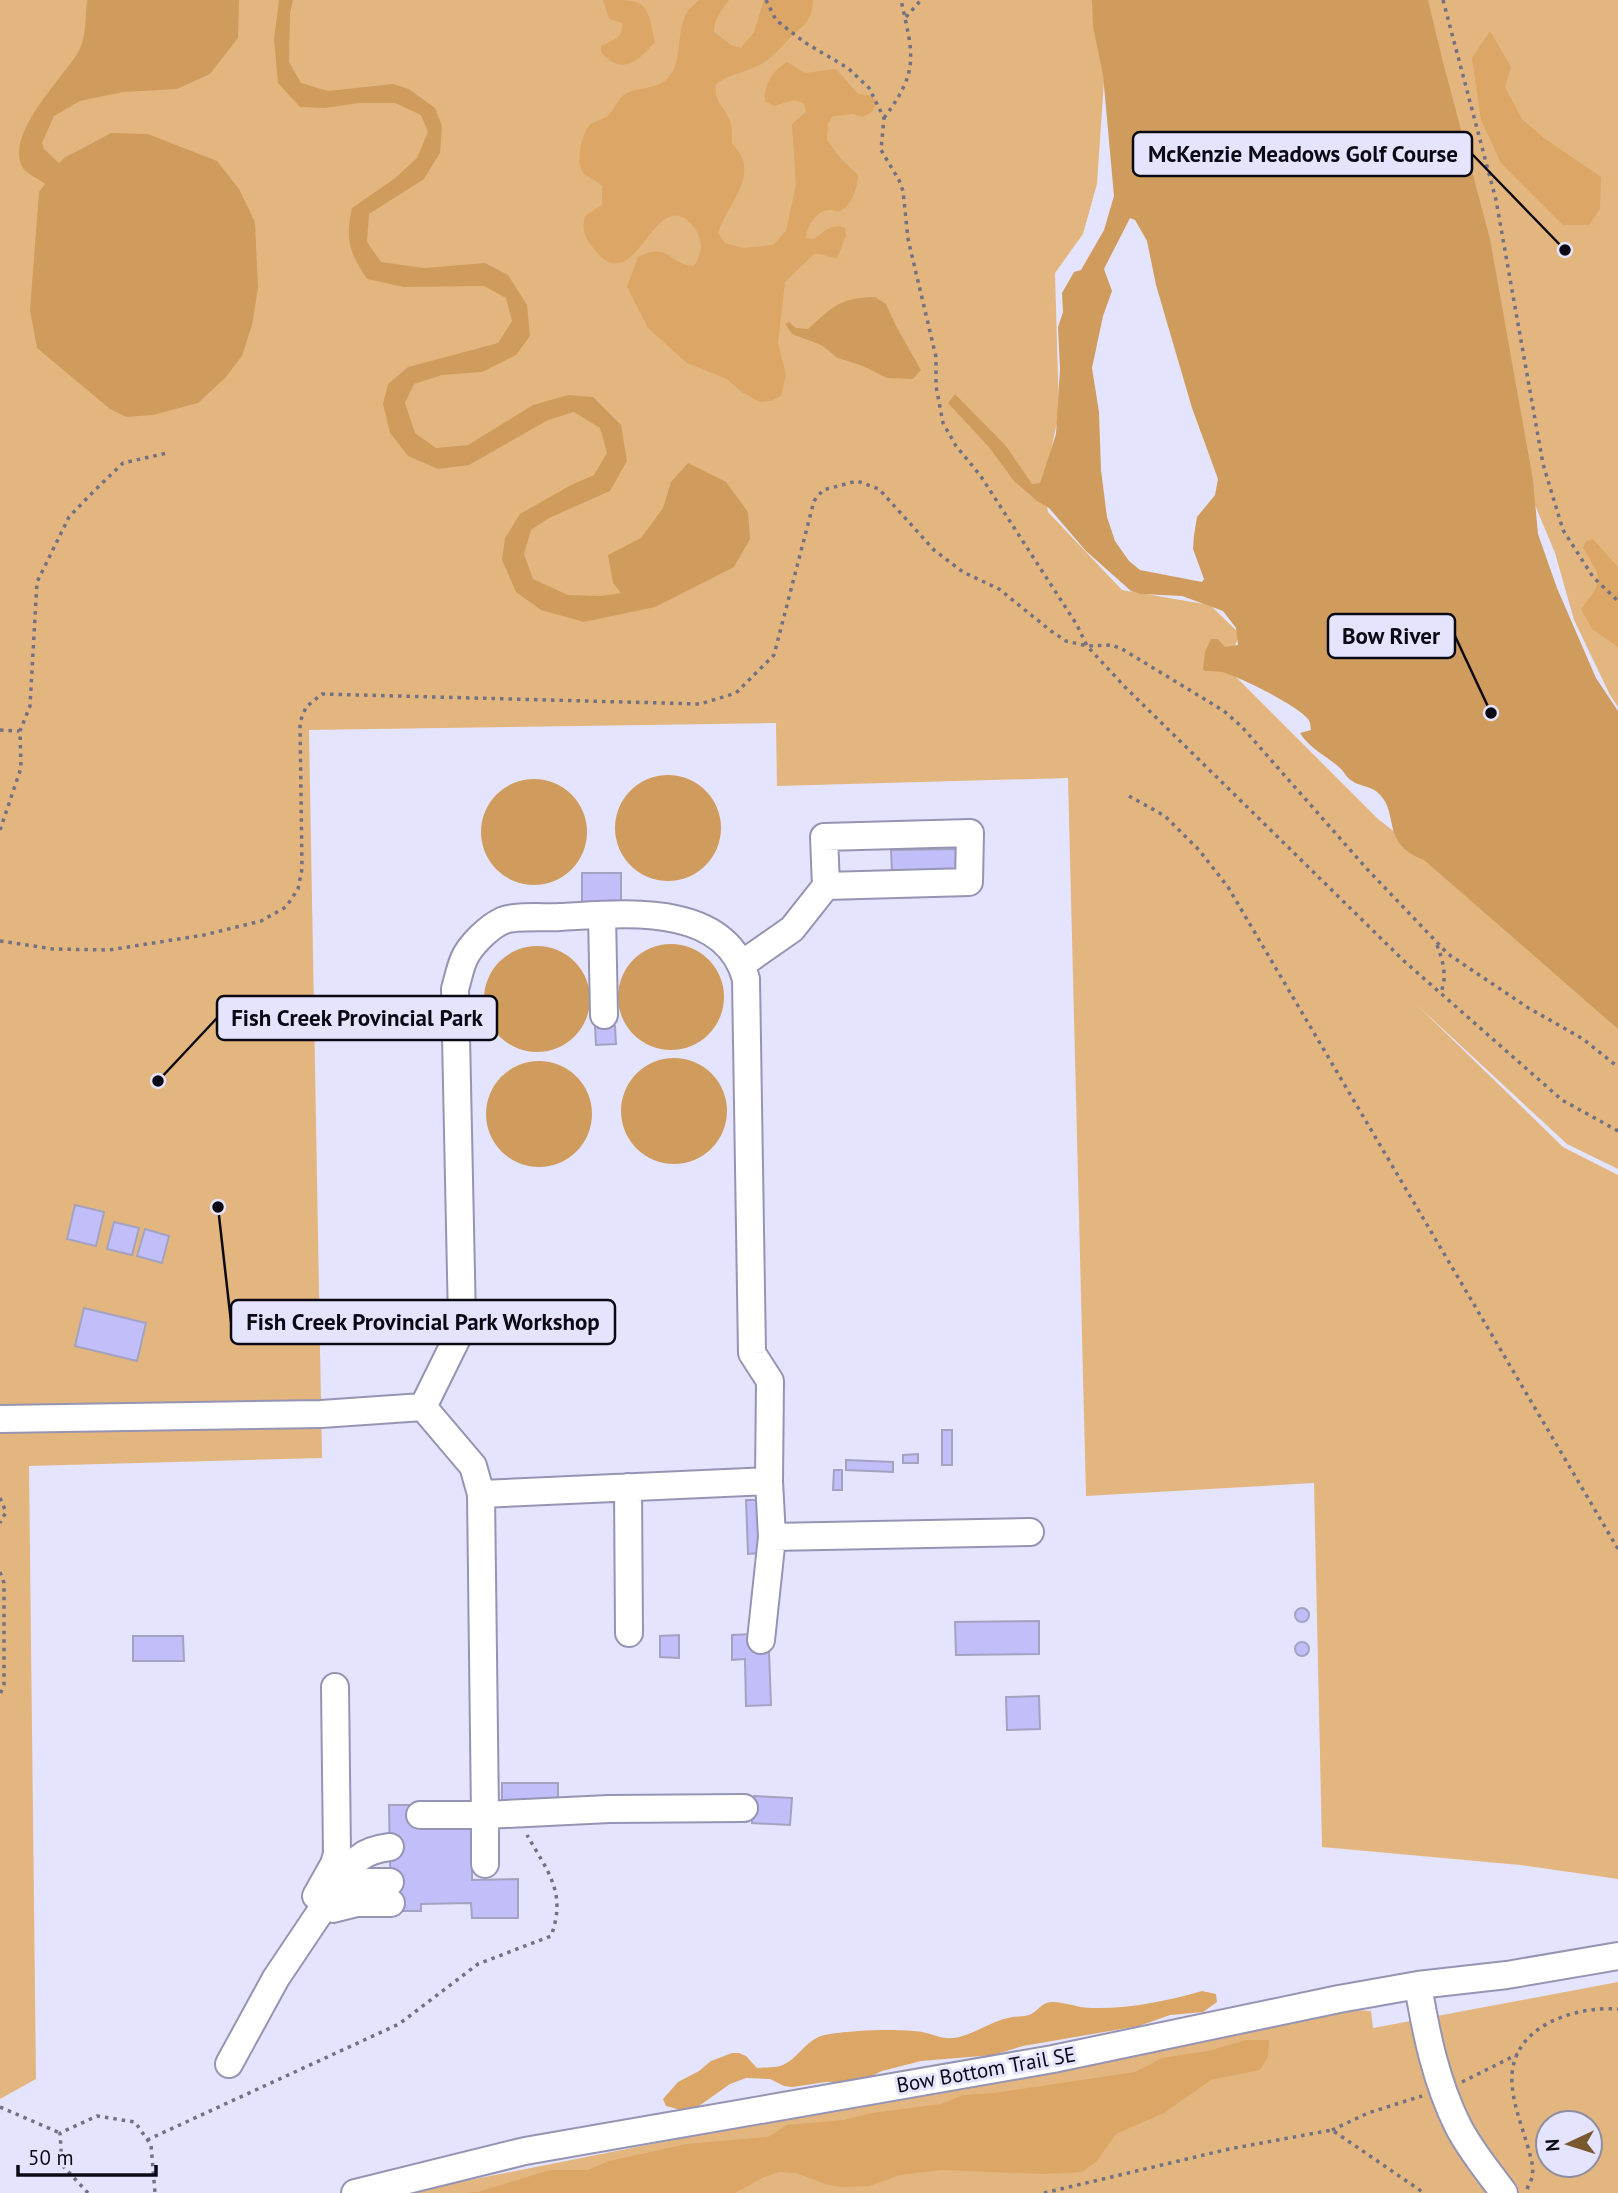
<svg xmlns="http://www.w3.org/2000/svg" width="1618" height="2193" font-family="'PT Sans',sans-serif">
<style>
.green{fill:#e4b67f;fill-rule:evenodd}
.forest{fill:#dba666}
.water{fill:#d09c5d;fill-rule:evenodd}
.building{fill:#c2bef9;stroke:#a3a2c1;stroke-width:2}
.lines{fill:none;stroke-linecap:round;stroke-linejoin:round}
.minor-casing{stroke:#9694b3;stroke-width:30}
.path{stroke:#727183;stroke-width:3.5;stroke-dasharray:3.5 5;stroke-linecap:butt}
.minor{stroke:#fff;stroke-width:26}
.labels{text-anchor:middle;stroke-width:6;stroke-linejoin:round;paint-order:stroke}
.street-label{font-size:21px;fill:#0b0a14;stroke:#e5e4fe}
.leader{fill:none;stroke:#0b0a14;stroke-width:2.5}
.callout-dot{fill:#0b0a14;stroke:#e5e4fe;stroke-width:2.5}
.callout{fill:#e5e4fe;stroke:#0b0a14;stroke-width:2.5}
.callout-label{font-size:23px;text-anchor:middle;font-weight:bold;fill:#0b0a14}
</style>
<rect width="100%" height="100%" fill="#e5e4fe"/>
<path class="green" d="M 0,0 L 1095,0 L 1104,81 L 1097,184 L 1083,234 L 1055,273 L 1059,414 L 1043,485 L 1048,512 L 1122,590 L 1210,605 L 1240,634 L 1226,667 L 1378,819 L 1505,918 L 1618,1018 L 1618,1169 L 1567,1144 L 1416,1004 L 1563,1147 L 1618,1175 L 1618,1879 L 1520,1865 L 1322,1847 L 1314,1483 L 1086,1496 L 1068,778 L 777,786 L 776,723 L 309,730 L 322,1458 L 29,1466 L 36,2079 L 0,2099 Z
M 1404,0 L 1618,0 L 1618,707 L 1610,695 L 1574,620 L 1555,553 L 1522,474 Z
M 1618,1982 L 1618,2193 L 404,2193 L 874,2100 L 1109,2061 L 1355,2010 L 1371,2011 L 1373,2028 ZM 1548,2123 L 1590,2123 L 1590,2165 L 1548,2165 Z"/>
<path class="forest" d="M 603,0 C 647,0 646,0 655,42 C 638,62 621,76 601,52 L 601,46 C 613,40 624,37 622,23 L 609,19 Z
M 699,0 L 729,0 C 721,12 715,16 714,32 L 731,45 L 741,48 L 754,32 L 764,0 L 813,0 C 812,24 801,26 787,41 C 777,51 771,60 757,66 C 744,73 729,74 716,84 C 713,101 724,106 730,121 C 733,127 731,137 732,144 C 763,172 727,204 718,233 L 725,243 L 743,248 L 773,245 L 786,231 L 796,185 L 792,124 L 806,112 L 804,103 L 794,100 L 774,106 L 765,101 C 763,85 773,70 787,62 L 805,73 L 836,69 L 858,94 L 868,95 L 876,100 L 873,111 L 863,117 L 853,114 L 833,116 L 828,124 L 827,140 L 841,159 L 858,175 C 858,185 852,205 842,210 C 835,213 837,210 830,210 C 817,209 807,226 806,238 L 814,239 C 824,231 832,223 845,228 L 846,236 L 837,258 C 828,258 823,253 814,254 L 785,282 L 778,343 L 786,375 L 781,396 L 771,401 L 760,402 L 742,392 L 727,379 L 687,363 L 648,328 L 627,287 L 638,257 C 670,241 668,265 694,266 C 700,257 703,246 699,236 C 697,230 691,223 686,219 C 651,195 634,301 594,249 C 585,237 581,231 585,216 L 602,205 L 602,186 C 596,180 589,178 584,174 C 575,165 581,137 588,127 C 592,121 601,121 606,117 C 616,110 616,98 627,93 C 640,87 657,89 668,78 C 683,62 676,36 685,16 C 687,10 694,5 699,0 Z
M 1490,31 L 1511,67 L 1505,87 L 1522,119 L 1544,138 L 1601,177 L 1600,209 L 1589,225 L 1563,225 L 1501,163 L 1481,120 L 1472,58 Z
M 1593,539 L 1618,567 L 1618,647 L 1592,629 L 1581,609 C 1605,578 1603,581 1583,548 L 1586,541 Z
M 1202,1991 L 1216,1994 L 1217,2002 L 1203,2012 L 1170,2015 L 1139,2026 L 1023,2046 L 993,2055 L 921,2061 L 882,2071 L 859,2082 L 826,2082 L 792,2087 L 784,2086 L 770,2079 L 746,2078 L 730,2084 L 696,2108 L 681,2110 L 666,2106 L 663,2099 L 678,2082 L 699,2071 L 711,2061 L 732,2053 L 739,2053 L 746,2056 L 757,2068 C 766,2067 776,2068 783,2065 C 798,2058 806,2041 821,2036 C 843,2030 900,2028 922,2032 C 933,2034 941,2039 953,2038 C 972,2036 989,2022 1008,2018 C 1014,2016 1022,2017 1029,2015 C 1038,2012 1040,2003 1051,2002 C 1062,2001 1079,2008 1092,2008 C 1129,2009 1167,2001 1202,1991 Z
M 1246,2040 L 1269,2040 L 1268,2057 L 1260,2070 L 1211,2080 L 1164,2113 L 1116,2134 L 1096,2162 L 1082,2172 L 1047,2174 L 942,2170 L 900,2175 L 869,2186 L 844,2187 L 828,2185 L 796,2173 L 780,2172 L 764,2177 L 735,2193 L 466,2193 L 478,2192 L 550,2170 L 588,2170 L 609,2161 L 687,2144 L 768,2137 L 787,2125 L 844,2120 L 872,2113 L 941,2104 L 963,2095 L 994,2093 L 1135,2072 L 1162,2058 L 1208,2051 Z"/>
<path class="water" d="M 87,0 L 239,0 L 238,38 L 210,74 L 177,89 L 123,92 L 80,101 L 54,116 L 42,143 L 44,149 L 59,163 L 64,158 L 111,133 L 148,134 L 217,161 L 239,189 L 255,222 L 258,288 L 252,325 L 242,356 L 225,378 L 198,403 L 153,415 L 126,417 L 110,409 L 37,348 L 30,310 L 39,192 L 45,184 C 39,179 27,174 23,168 C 3,137 62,78 77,54 C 87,39 85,17 87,0 Z
M 279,0 L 293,0 L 290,13 L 289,62 L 301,83 L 328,91 L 393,84 L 409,89 L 435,108 L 442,126 L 440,153 L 424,179 L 369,214 L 367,242 L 381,262 L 424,268 L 485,263 L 508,275 L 527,305 L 530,336 L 516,355 L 482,372 L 442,375 L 414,384 L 405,403 L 415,433 L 436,448 L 468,445 L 533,405 L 568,395 L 593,397 L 621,425 L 627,461 L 610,491 L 549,518 L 531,530 L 524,554 L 533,579 L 568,595 L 600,596 L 621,593 L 613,583 L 608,555 L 641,538 L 663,508 L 671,482 L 688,463 L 726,482 L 748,512 L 750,539 L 734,567 L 655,607 L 584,622 L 541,610 L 516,592 L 502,560 L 505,538 L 520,514 L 571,485 L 594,475 L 607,453 L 600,428 L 574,412 L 548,420 L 469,465 L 438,469 L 408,456 L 390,433 L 383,404 L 388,384 L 408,367 L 498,343 L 512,321 L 506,298 L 484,286 L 404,287 L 367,279 C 349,251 345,241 352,208 L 394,179 L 417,158 L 428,132 L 421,115 L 395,103 L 359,103 L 325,108 L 300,107 L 278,83 L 274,39 Z
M 1092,0 L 1428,0 L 1442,58 L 1490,239 L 1533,480 L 1538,534 L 1557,588 L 1596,678 L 1618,711 L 1618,1029 L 1424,860 C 1379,843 1401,812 1377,792 C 1370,786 1359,786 1352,781 C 1347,778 1344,772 1341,769 C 1327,756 1310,749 1300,733 L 1311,730 C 1310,725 1311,723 1308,719 C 1297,705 1240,677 1222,672 C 1216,671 1211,671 1205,671 L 1203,669 L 1205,652 L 1211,639 L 1218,639 L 1225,647 L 1238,645 L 1236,628 L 1223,611 L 1182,596 L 1141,594 L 1131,591 L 1086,551 L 1049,508 L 1037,501 L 1014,481 L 988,446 L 948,403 L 955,394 L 1006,446 L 1032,484 L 1040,483 L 1056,434 L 1060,369 L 1058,327 L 1063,312 L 1062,293 L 1074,272 L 1081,270 L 1104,230 L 1114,196 L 1103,75 L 1093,27 ZM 1130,218 L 1135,220 L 1147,241 L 1156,285 L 1192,408 L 1218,479 L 1215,495 L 1197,517 L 1194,535 L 1193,549 L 1204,579 L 1202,582 L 1140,570 L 1129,561 L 1115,541 L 1107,517 L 1101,470 L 1099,412 L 1092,368 L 1103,316 L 1112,291 L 1104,269 Z
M 875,297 L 886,304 L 896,326 L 921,370 L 913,379 L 887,378 L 863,366 L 838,358 L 821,345 L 792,334 L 785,324 L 789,322 L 796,328 L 808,329 C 834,306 839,298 875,297 Z
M615 828a53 53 0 1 1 106 0a53 53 0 1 1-106 0Z
M481 832a53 53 0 1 1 106 0a53 53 0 1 1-106 0Z
M618 997a53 53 0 1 1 106 0a53 53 0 1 1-106 0Z
M484 999a53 53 0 1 1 106 0a53 53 0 1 1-106 0Z
M621 1111a53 53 0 1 1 106 0a53 53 0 1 1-106 0Z
M486 1114a53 53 0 1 1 106 0a53 53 0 1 1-106 0Z"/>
<path class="building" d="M 959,849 L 959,872 L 892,873 L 891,850 Z
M 582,873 L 621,873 L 621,904 L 582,904 Z
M 595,1026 L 615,1026 L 616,1044 L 596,1045 Z
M 75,1205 L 104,1212 L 96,1246 L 67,1239 Z
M 114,1222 L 139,1228 L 132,1255 L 107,1249 Z
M 145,1229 L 169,1236 L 162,1263 L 137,1256 Z
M 84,1308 L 146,1323 L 137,1361 L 75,1346 Z
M 942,1430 L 952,1430 L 952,1465 L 942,1465 Z
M 918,1454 L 918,1463 L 903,1463 L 903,1455 Z
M 846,1460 L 893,1462 L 893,1472 L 846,1470 Z
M 834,1470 L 842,1470 L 842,1490 L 833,1490 Z
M 746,1500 L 757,1500 L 759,1553 L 748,1554 Z
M1295 1615a7 7 0 1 1 14 0a7 7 0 1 1-14 0Z
M 1039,1621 L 1039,1654 L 956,1655 L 955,1622 Z
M 752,1634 L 753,1651 L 769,1651 L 771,1705 L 746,1706 L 745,1659 L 732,1660 L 732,1635 Z
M 679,1635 L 679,1658 L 660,1657 L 660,1636 Z
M 133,1636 L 183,1636 L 184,1661 L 133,1661 Z
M1295 1649a7 7 0 1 1 14 0a7 7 0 1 1-14 0Z
M 1039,1696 L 1040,1729 L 1007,1730 L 1006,1697 Z
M 502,1783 L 558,1783 L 558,1811 L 502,1811 Z
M 754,1796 L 792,1798 L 790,1825 L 752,1823 Z
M 389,1805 L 420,1805 L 472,1825 L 472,1880 L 518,1879 L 518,1918 L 472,1918 L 471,1903 L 421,1904 L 421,1911 L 391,1911 Z"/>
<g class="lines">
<defs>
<path id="minor" d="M 602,915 L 604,1015
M 742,964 L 792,929 L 826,886 L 824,837 L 970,833 L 969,882 L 826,886
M 0,1419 L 321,1414 L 423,1407
M 628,1487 L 629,1633
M 481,1494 L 485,1815 L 609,1809 L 744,1808
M 772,1537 L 1030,1532
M 761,1640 L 772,1537 L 769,1481 L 770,1381 L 752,1353 L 746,979 C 725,901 622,914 560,917 C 547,918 513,915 502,921 C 489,927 470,945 464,959 C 460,968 458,979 455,989 L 462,1321 L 459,1334 L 423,1407 L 473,1466 L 481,1494 L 769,1481
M 335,1687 L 337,1854 L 334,1864 L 316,1896 L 333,1909 L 357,1903 L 391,1903
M 420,1815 L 485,1815 L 485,1864
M 334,1892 C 352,1865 356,1851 390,1847
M 1418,1985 C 1426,2033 1436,2082 1458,2126 C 1470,2150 1488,2171 1504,2193
M 229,2064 L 276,1978 L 333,1893 L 362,1882 L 390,1882
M 355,2193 L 525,2151 L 1053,2059 L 1339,1999 L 1418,1985 L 1507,1975 L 1618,1956"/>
</defs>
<use href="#minor" class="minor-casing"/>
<path class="path" d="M 766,0 L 776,20 L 804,42 L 848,68 L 869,88 L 884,118 L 881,150 L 899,180 L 903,191 L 908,239 L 936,357 L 936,386 L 943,423 L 956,446 L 980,475 L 1077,625 L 1087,646 L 1125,687 L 1404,961 L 1562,1100 L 1618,1131
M 1443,0 L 1496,200 L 1543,464 L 1563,530 L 1593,577 L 1618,601
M 906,17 L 921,0
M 884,118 C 920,70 913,55 901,0
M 0,730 L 19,731
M 1129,796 L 1165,816 L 1199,850 L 1228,887 L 1618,1549
M 0,830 L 21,768 L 20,731 L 30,706 L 37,582 L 69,517 L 94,491 L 123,463 L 167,453
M 0,941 L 53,949 L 109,950 L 204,935 L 261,921 L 286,907 L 298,889 L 302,869 L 300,722 L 306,707 L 322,694 L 700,704 L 736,693 L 774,655 L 814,501 L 823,490 L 857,481 L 879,489 L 934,550 L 963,572 L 999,589 L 1051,631 L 1066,641 L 1087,646 L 1112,645 L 1122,649 L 1224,711 L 1242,727 L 1367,869 L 1448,954 L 1527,1007 L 1583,1039 L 1618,1067
M 1437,945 C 1443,961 1448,978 1440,994
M 0,1498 L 6,1512 L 0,1523
M 0,1572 L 4,1583 L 4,1684 L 0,1695
M 1462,2082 L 1518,2054
M 0,2107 L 60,2133
M 1332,2130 L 1368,2113 L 1422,2096
M 147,2140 L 399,2024 L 478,1964 L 551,1936 C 567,1893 548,1872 527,1835
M 1527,2189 L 1532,2178 L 1533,2168 C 1528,2140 1514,2112 1512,2084 C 1508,2027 1573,2006 1618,2009
M 88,2193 L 62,2165 L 60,2133 L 97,2116 L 135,2122 L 151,2145 L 155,2193
M 1044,2193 L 1229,2149 L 1332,2130 L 1424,2193"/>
<use href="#minor" class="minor"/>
</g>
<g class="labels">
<g class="street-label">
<text transform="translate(986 2070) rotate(-10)" y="7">Bow Bottom Trail SE</text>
</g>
</g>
<path class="leader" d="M1565 250L1472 154M1491 713L1455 636M158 1081L217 1018M218 1207L231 1322"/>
<g class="callout-dot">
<circle cx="1565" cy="250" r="7"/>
<circle cx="1491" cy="713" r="7"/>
<circle cx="158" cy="1081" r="7"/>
<circle cx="218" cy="1207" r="7"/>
</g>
<g class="callout">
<rect x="1133" y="132" width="339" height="44" rx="7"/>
<rect x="1328" y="614" width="127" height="44" rx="7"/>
<rect x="217" y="996" width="280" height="44" rx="7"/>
<rect x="231" y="1300" width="384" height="44" rx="7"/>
</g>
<g class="callout-label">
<text x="1303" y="162">McKenzie Meadows Golf Course</text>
<text x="1391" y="644">Bow River</text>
<text x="357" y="1026">Fish Creek Provincial Park</text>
<text x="423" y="1330">Fish Creek Provincial Park Workshop</text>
</g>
<g transform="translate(1569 2144) rotate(266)"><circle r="33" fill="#e5e4fe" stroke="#8e8da0" stroke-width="2"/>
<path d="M0-5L12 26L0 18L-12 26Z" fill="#7a5930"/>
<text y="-10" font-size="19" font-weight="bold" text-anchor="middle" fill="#0b0a14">N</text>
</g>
<path d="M18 2165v10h138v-10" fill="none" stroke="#0b0a14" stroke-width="3.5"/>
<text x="28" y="2165" font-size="21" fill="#0b0a14" stroke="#e5e4fe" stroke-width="5" paint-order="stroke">50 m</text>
</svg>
